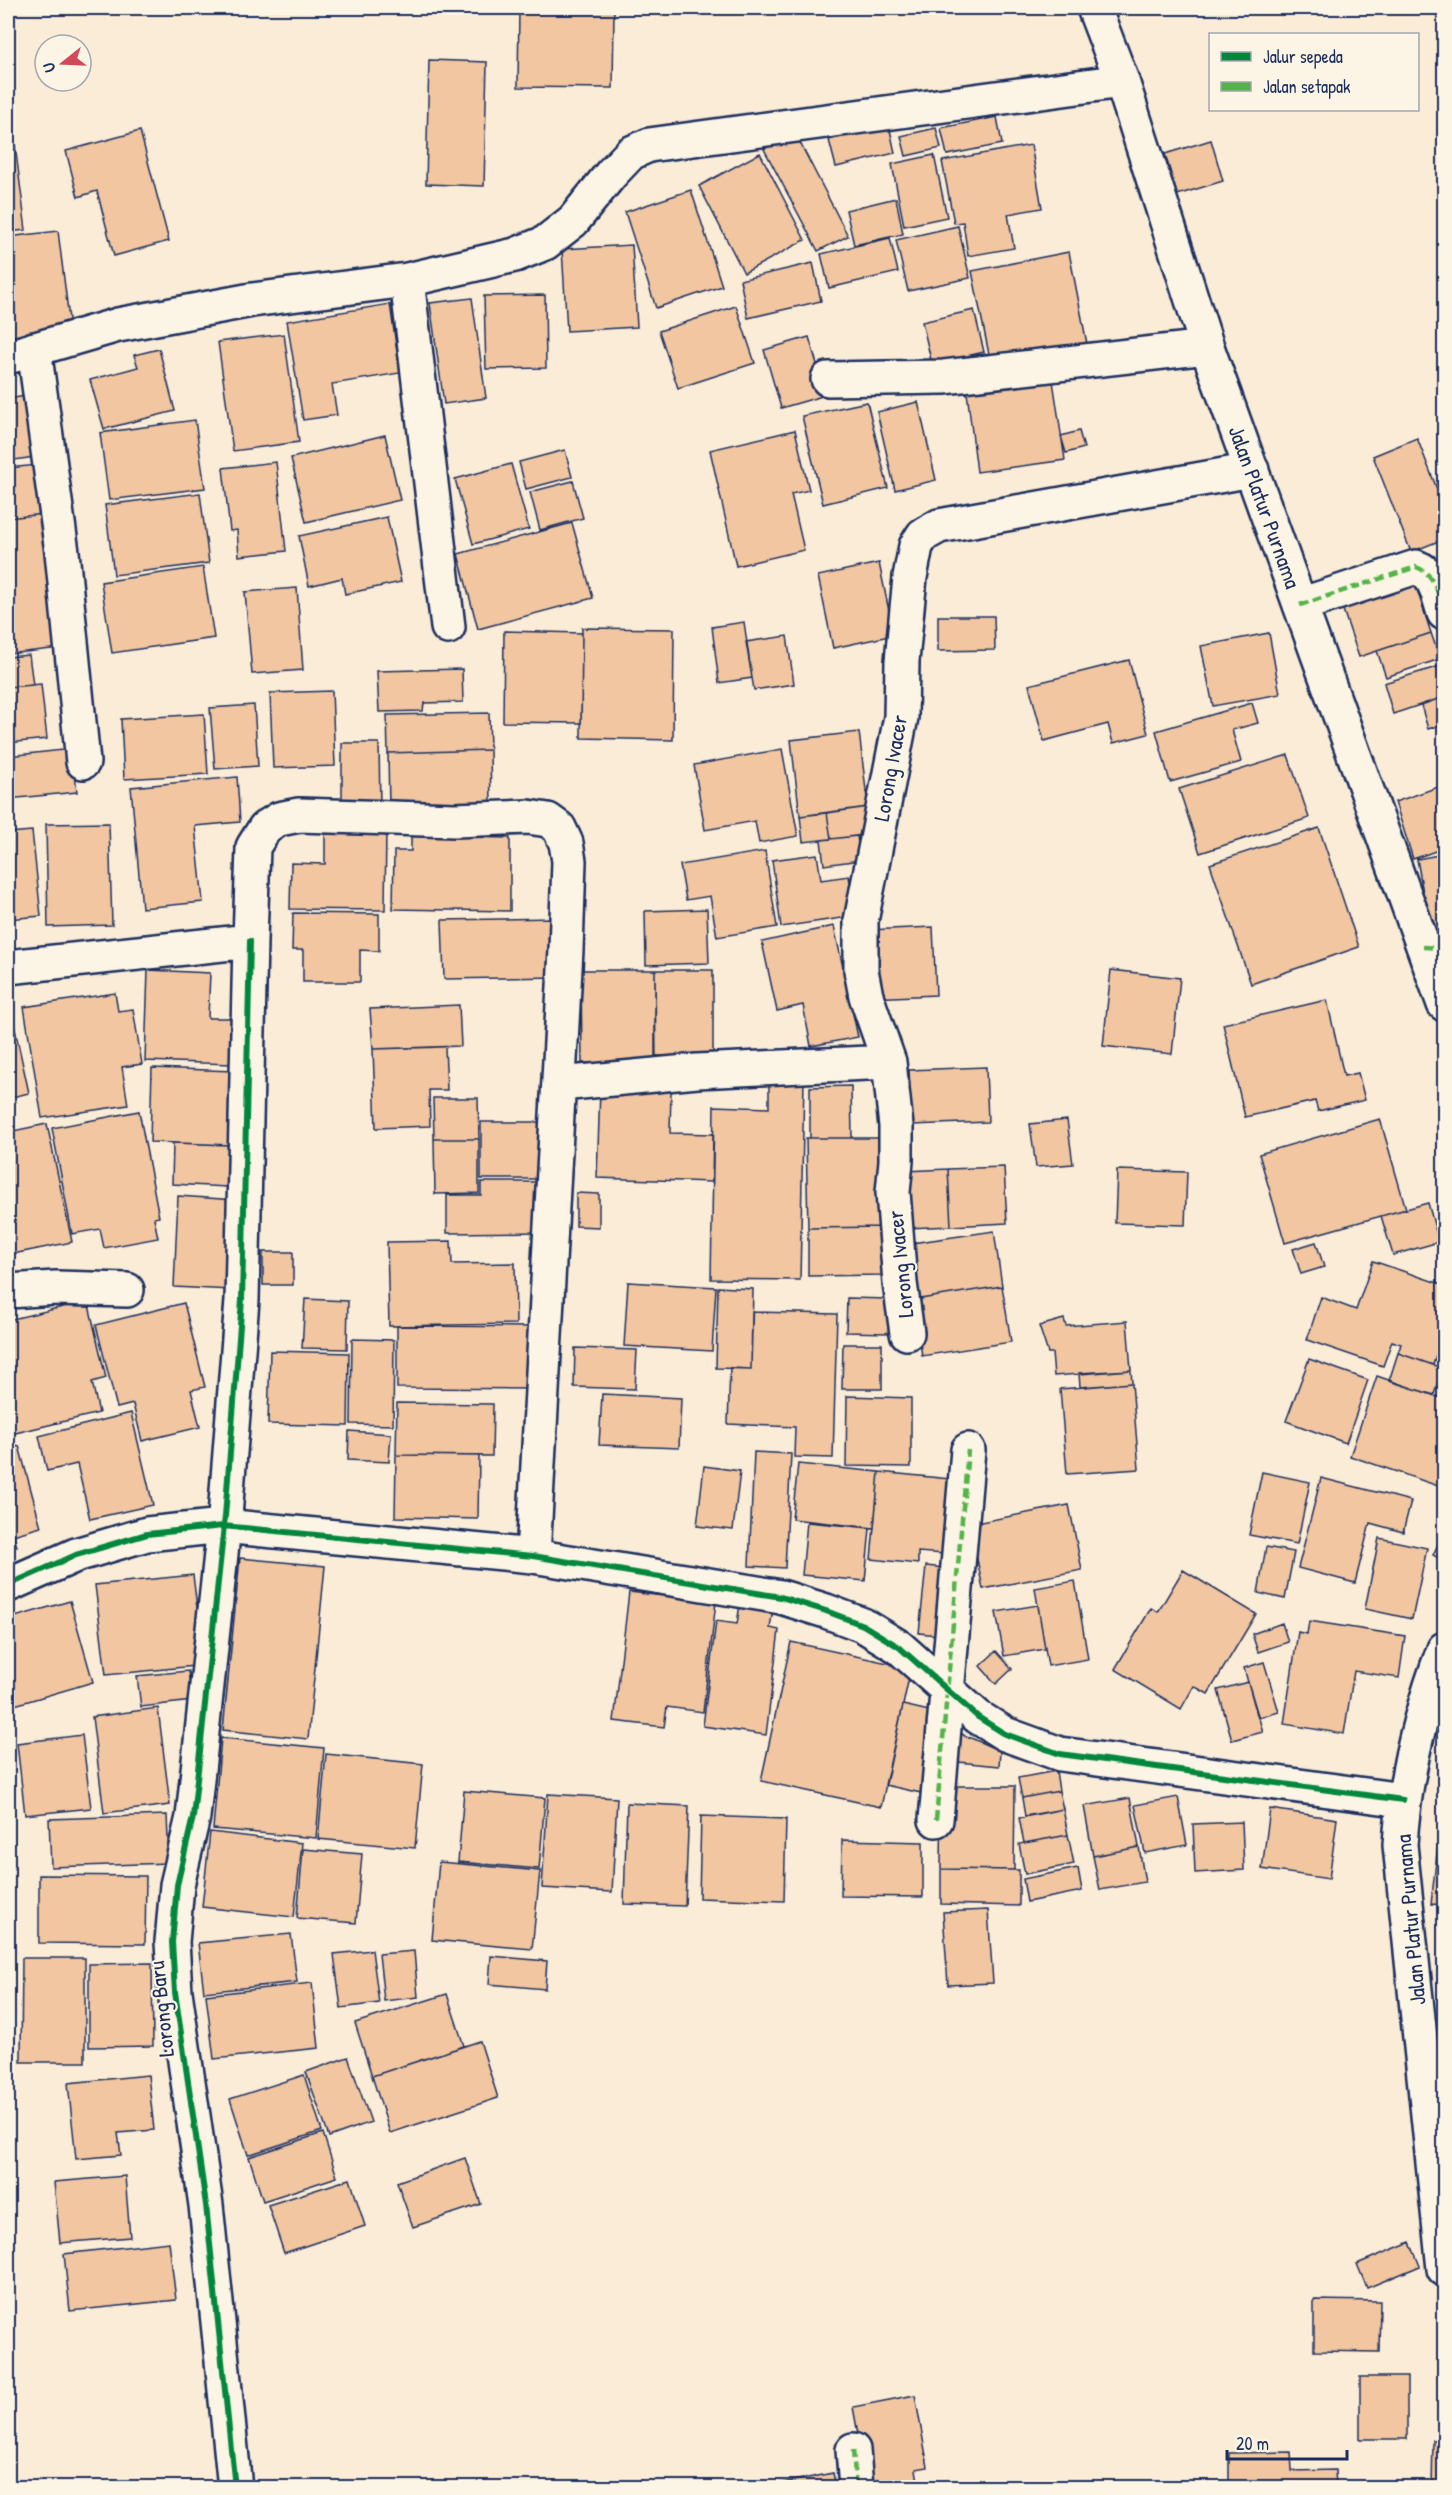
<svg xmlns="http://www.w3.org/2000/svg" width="1452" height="2495" font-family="'Patrick Hand',sans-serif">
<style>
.building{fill:#f1c6a1;stroke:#1b2f5e;stroke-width:1.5}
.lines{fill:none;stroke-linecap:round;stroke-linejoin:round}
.street-casing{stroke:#1b2f5e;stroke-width:38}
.street{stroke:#fcf5e5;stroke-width:33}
.quiet{stroke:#55b248;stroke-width:4.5;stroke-dasharray:9 4.5;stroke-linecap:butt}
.cycleway-casing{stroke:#fcf5e5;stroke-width:10}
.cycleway{stroke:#00873e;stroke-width:6}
.labels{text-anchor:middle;stroke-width:4.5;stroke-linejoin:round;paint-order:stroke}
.street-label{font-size:22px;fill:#1b2f5e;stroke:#fcf5e5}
</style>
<rect width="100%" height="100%" fill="#faecd7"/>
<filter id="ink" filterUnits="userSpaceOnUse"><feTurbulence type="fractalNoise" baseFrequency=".0167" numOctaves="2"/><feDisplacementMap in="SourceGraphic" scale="12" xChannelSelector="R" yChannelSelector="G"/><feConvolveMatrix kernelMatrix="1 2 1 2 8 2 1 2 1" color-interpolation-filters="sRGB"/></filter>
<g filter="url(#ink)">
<path class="building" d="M 519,8 L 614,8 L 613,88 L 518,87 Z
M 429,60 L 487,62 L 484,186 L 426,184 Z
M 997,117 L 1002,144 L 947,155 L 941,128 Z
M 889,125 L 895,153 L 836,167 L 829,140 Z
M 936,128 L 941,148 L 906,156 L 901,136 Z
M 140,131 L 169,241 L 114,256 L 97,191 L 78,197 L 66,151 Z
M 795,133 L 848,236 L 818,251 L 764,149 Z
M 1211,140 L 1223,181 L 1177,195 L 1165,154 Z
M 15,145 L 26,230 L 8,232 L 8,146 Z
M 1031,145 L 1042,208 L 1008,214 L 1014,248 L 968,256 L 963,222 L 954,223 L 942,161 Z
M 760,153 L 805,240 L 744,273 L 699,186 Z
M 934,155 L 947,217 L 904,226 L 892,164 Z
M 691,190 L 722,286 L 656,308 L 625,212 Z
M 896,198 L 903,234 L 854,245 L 846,210 Z
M 958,226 L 970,278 L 908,291 L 896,240 Z
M 58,231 L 71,335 L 8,343 L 8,237 Z
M 890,238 L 898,272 L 829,288 L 821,254 Z
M 632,245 L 637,327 L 567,331 L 562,249 Z
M 1069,252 L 1088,349 L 992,369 L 972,271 Z
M 813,263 L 821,301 L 748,318 L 740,280 Z
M 545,295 L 546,368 L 486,369 L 484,296 Z
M 472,298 L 486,398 L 444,404 L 430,303 Z
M 390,304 L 400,373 L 332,384 L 337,415 L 303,420 L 287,321 Z
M 736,306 L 755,363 L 678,388 L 659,331 Z
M 974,310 L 984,352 L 932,364 L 922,322 Z
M 284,334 L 299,442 L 233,451 L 218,342 Z
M 809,337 L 826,395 L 781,408 L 764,350 Z
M 159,349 L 175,411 L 104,429 L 90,380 L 138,367 L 134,355 Z
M 1053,381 L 1065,460 L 977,472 L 967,392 Z
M 31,395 L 41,456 L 8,461 L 8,399 Z
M 867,402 L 888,488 L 823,504 L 802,416 Z
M 918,402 L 936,480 L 895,490 L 877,412 Z
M 195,420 L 205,488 L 109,500 L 100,433 Z
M 795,430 L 809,490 L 791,494 L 804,550 L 736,566 L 710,450 Z
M 1079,431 L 1084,448 L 1066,453 L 1061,436 Z
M 385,435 L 400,500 L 306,522 L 291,458 Z
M 1417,438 L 1444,507 L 1444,539 L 1411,552 L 1373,456 Z
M 565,450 L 572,477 L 526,489 L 519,462 Z
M 276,462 L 286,551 L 239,556 L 237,530 L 230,531 L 223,468 Z
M 511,464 L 529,529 L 473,544 L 455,479 Z
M 38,465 L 44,514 L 8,518 L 8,468 Z
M 573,481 L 583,518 L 540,530 L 530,492 Z
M 200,493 L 209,563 L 114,575 L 105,505 Z
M 44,514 L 60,648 L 8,654 L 8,518 Z
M 387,517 L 401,582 L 345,594 L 342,578 L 309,586 L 299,536 Z
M 572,523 L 593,598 L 478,629 L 458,554 Z
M 879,563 L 894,635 L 833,648 L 818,576 Z
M 203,567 L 214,638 L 112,653 L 101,582 Z
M 1413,577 L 1431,633 L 1359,657 L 1340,601 Z
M 297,588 L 303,670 L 252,674 L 245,592 Z
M 938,616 L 994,616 L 995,650 L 938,651 Z
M 744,622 L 752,678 L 719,683 L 712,627 Z
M 582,628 L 674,629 L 673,740 L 581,738 Z
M 504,631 L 582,633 L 581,723 L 503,722 Z
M 1269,633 L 1280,694 L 1213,706 L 1201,646 Z
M 1431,633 L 1440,659 L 1386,677 L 1377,651 Z
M 787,636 L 794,684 L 754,690 L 746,642 Z
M 29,655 L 33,685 L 8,687 L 8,657 Z
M 1129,660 L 1148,734 L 1113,743 L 1108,724 L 1044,741 L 1029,685 Z
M 1440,666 L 1444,680 L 1444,697 L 1393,714 L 1384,683 Z
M 462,669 L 463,702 L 424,703 L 423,711 L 379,712 L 377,671 Z
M 41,684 L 47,739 L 8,743 L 8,687 Z
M 332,691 L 335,766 L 273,768 L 270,693 Z
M 1444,697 L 1444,724 L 1428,729 L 1421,705 Z
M 1252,703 L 1258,723 L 1232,730 L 1241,762 L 1170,782 L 1156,731 Z
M 254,705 L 258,766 L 215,769 L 210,708 Z
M 489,713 L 490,750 L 388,753 L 387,715 Z
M 204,714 L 208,774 L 124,779 L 121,719 Z
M 859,732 L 868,807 L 800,816 L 791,740 Z
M 342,743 L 379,743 L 380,808 L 342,809 Z
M 72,749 L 77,792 L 8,799 L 8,756 Z
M 782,749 L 798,836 L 759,843 L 755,821 L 705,830 L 694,765 Z
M 490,750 L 491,805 L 389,807 L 388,753 Z
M 1288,755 L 1309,818 L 1200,853 L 1179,789 Z
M 237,777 L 240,822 L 195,826 L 203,902 L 142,908 L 131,787 Z
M 1444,785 L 1444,848 L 1413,859 L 1395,802 Z
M 868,807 L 871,834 L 831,839 L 827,813 Z
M 827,813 L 831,839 L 803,842 L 800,816 Z
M 109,823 L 112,925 L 48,927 L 46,824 Z
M 325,828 L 386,829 L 385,910 L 290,909 L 291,863 L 325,864 Z
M 1319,828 L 1359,947 L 1251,984 L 1210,864 Z
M 32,831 L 41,916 L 8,919 L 8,833 Z
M 411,836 L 510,838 L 510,911 L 393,909 L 394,851 L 411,851 Z
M 857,836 L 860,860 L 824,865 L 821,840 Z
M 765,851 L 777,927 L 717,937 L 710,896 L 686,900 L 680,865 Z
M 817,854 L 821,880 L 849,876 L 855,916 L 781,927 L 772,860 Z
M 1444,854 L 1444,929 L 1430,932 L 1417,859 Z
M 707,909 L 709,963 L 646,965 L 645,911 Z
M 293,913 L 379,914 L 379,951 L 360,950 L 360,982 L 303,982 L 303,950 L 292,950 Z
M 554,918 L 556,977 L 444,979 L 442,920 Z
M 834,926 L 858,1037 L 811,1046 L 803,1005 L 777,1011 L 762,942 Z
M 933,927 L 936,995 L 871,998 L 868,930 Z
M 148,970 L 210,973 L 208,1018 L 234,1018 L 232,1064 L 145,1061 Z
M 581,970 L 655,970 L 656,1063 L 582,1063 Z
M 655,970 L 713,970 L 713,1056 L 655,1056 Z
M 1111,970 L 1180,978 L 1172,1054 L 1103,1046 Z
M 115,993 L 118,1011 L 133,1009 L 142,1064 L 122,1067 L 128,1105 L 42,1118 L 24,1007 Z
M 1327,1000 L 1344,1076 L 1358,1073 L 1365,1100 L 1318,1111 L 1315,1101 L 1245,1117 L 1223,1024 Z
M 459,1005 L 461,1046 L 373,1049 L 370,1009 Z
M 8,1006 L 10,1006 L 29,1093 L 8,1098 Z
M 445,1047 L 447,1090 L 429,1090 L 430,1126 L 376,1128 L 373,1049 Z
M 986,1067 L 988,1122 L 912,1125 L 909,1070 Z
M 152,1068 L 234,1071 L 232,1145 L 150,1142 Z
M 769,1079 L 804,1079 L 800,1280 L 711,1279 L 714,1106 L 769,1108 Z
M 851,1086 L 852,1138 L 810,1138 L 810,1087 Z
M 600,1089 L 671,1091 L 670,1133 L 713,1134 L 712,1182 L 597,1178 Z
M 433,1098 L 478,1098 L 479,1139 L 434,1139 Z
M 139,1111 L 159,1217 L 154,1218 L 158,1238 L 104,1248 L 100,1229 L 72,1234 L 52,1128 Z
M 1380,1119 L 1406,1209 L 1285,1243 L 1259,1154 Z
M 1067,1120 L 1073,1164 L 1036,1167 L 1030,1124 Z
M 481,1122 L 543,1122 L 544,1179 L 481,1179 Z
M 47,1124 L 72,1242 L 8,1255 L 8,1132 Z
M 806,1138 L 883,1138 L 884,1227 L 808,1228 Z
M 434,1139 L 479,1139 L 479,1193 L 435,1194 Z
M 173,1143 L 229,1145 L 227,1187 L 172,1184 Z
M 1004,1167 L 1007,1223 L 951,1226 L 948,1169 Z
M 948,1169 L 951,1226 L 908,1228 L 906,1171 Z
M 1117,1170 L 1187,1172 L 1185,1225 L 1115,1223 Z
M 481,1182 L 543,1182 L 544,1232 L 447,1233 L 447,1195 L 481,1195 Z
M 576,1193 L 599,1194 L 599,1227 L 576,1226 Z
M 178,1196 L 236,1200 L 231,1290 L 174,1287 Z
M 1428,1203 L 1439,1242 L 1393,1255 L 1381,1216 Z
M 884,1227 L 885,1275 L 808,1276 L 808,1228 Z
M 994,1231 L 1002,1286 L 914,1300 L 905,1244 Z
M 451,1241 L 452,1264 L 515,1263 L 516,1324 L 389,1326 L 387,1242 Z
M 1316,1242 L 1324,1267 L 1301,1274 L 1293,1249 Z
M 263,1252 L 293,1252 L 293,1285 L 263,1285 Z
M 1373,1261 L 1444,1285 L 1444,1329 L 1433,1365 L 1398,1353 L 1401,1344 L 1392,1341 L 1383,1366 L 1307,1340 L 1321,1297 L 1356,1310 Z
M 628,1282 L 716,1287 L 712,1351 L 624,1346 Z
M 1002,1286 L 1011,1342 L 922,1356 L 914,1300 Z
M 718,1287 L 753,1289 L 751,1369 L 716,1368 Z
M 847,1298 L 889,1299 L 889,1333 L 846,1332 Z
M 305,1299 L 348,1301 L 347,1349 L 302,1348 Z
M 88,1301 L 106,1378 L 92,1382 L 99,1413 L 11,1434 L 8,1421 L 8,1320 Z
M 184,1303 L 205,1387 L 191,1390 L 200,1427 L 142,1441 L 133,1404 L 117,1408 L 96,1325 Z
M 752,1312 L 837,1314 L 833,1458 L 794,1457 L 795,1427 L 728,1424 L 730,1368 L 751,1369 Z
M 1064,1319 L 1066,1326 L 1127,1321 L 1131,1370 L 1054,1376 L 1052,1353 L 1048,1353 L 1039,1326 Z
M 397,1326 L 536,1327 L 537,1389 L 397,1388 Z
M 352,1339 L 394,1340 L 393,1425 L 351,1424 Z
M 843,1344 L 882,1344 L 882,1389 L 842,1389 Z
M 575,1348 L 637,1350 L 635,1389 L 574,1387 Z
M 270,1351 L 349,1353 L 348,1426 L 268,1424 Z
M 1398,1353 L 1442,1368 L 1434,1395 L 1389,1381 Z
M 1309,1359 L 1368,1380 L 1346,1443 L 1286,1421 Z
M 1131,1370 L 1132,1383 L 1080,1387 L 1079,1373 Z
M 1377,1376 L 1444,1399 L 1444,1488 L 1350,1456 Z
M 1132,1383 L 1139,1469 L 1067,1474 L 1060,1389 Z
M 602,1394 L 681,1398 L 679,1448 L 599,1445 Z
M 847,1396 L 911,1398 L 911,1467 L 846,1466 Z
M 397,1403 L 493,1404 L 492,1456 L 396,1455 Z
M 131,1413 L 153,1505 L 90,1519 L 77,1464 L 47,1471 L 39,1436 Z
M 349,1431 L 391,1434 L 389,1462 L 348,1460 Z
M 19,1446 L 41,1527 L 13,1535 L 17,1546 L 8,1548 L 8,1449 Z
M 754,1452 L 791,1454 L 785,1568 L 749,1566 Z
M 396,1455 L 479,1456 L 478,1519 L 395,1517 Z
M 798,1464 L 879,1472 L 874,1528 L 792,1519 Z
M 704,1466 L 740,1471 L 733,1530 L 697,1526 Z
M 879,1472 L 950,1479 L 944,1554 L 918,1552 L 918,1564 L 871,1559 Z
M 1262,1472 L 1310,1482 L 1297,1544 L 1249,1535 Z
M 1321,1478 L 1411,1501 L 1403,1532 L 1370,1523 L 1355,1583 L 1298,1568 Z
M 1069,1505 L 1082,1570 L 983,1589 L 970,1524 Z
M 807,1522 L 870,1528 L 865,1581 L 802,1575 Z
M 1442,1536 L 1444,1538 L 1444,1561 L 1433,1555 Z
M 1379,1538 L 1427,1548 L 1412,1619 L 1365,1609 Z
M 1266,1547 L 1294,1552 L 1285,1599 L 1258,1593 Z
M 240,1558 L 325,1566 L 308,1739 L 223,1730 Z
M 926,1566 L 954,1569 L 948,1636 L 919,1633 Z
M 1183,1570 L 1256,1614 L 1208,1694 L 1194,1686 L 1181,1709 L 1115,1669 L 1151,1608 L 1158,1612 Z
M 193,1575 L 204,1665 L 106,1675 L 95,1585 Z
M 1075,1581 L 1088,1659 L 1048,1666 L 1035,1588 Z
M 629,1592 L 716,1602 L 703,1712 L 667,1707 L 664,1727 L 614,1721 Z
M 70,1601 L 93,1682 L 8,1707 L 8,1619 Z
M 740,1604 L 773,1609 L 770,1628 L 779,1630 L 766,1735 L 703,1726 L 716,1621 L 737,1624 Z
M 1038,1605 L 1045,1649 L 1004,1656 L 996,1612 Z
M 1309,1621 L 1405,1636 L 1399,1678 L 1354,1671 L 1344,1734 L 1284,1724 L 1298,1632 L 1307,1634 Z
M 1282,1623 L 1288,1642 L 1258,1652 L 1252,1634 Z
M 791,1642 L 911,1668 L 881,1807 L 761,1781 Z
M 996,1651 L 1012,1669 L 996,1684 L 980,1666 Z
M 1264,1662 L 1279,1712 L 1258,1718 L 1244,1668 Z
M 188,1671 L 192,1701 L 141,1707 L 137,1676 Z
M 1248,1682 L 1263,1732 L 1232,1740 L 1218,1690 Z
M 903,1705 L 938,1713 L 921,1793 L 885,1785 Z
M 158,1708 L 170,1805 L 104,1813 L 92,1717 Z
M 951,1729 L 1000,1751 L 999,1766 L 948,1761 Z
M 82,1735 L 91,1808 L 25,1815 L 17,1743 Z
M 221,1738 L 324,1748 L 316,1838 L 213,1829 Z
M 326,1754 L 423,1764 L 415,1848 L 318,1839 Z
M 1056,1771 L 1059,1791 L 1022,1798 L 1018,1778 Z
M 942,1786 L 1015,1786 L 1014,1870 L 941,1869 Z
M 464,1791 L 545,1798 L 539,1869 L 458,1862 Z
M 1059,1791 L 1063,1809 L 1025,1816 L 1022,1798 Z
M 548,1794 L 617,1798 L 612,1892 L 542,1888 Z
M 1178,1797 L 1187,1845 L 1145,1853 L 1135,1805 Z
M 1130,1798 L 1139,1847 L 1093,1856 L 1084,1806 Z
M 627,1803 L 689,1806 L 685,1906 L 624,1904 Z
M 1063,1809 L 1068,1835 L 1024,1843 L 1019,1818 Z
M 1270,1809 L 1337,1819 L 1329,1879 L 1262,1869 Z
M 167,1815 L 169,1863 L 51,1867 L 49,1819 Z
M 701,1816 L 786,1819 L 784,1901 L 699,1898 Z
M 1441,1819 L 1444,1819 L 1444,1905 L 1431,1904 Z
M 1242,1822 L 1244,1870 L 1195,1873 L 1193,1824 Z
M 210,1832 L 302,1843 L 294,1917 L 202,1907 Z
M 1068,1835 L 1074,1864 L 1025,1874 L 1019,1844 Z
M 842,1840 L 923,1842 L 923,1897 L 841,1896 Z
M 1139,1847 L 1145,1882 L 1100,1890 L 1093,1856 Z
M 303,1849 L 362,1854 L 356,1923 L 297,1918 Z
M 439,1862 L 540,1871 L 532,1949 L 432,1940 Z
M 1078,1868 L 1082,1891 L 1027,1902 L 1023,1879 Z
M 941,1869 L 1019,1870 L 1019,1906 L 941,1904 Z
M 39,1875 L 146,1876 L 145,1944 L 39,1943 Z
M 988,1910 L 993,1983 L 948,1985 L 943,1912 Z
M 291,1934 L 297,1982 L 204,1992 L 198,1943 Z
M 372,1950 L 379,2003 L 341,2008 L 334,1954 Z
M 414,1951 L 418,1997 L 384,2001 L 379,1954 Z
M 491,1956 L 547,1961 L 545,1989 L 489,1984 Z
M 22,1958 L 85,1958 L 85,2062 L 21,2062 Z
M 152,1963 L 153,2046 L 89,2047 L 89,1964 Z
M 312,1983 L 319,2048 L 214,2059 L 206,1995 Z
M 447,1994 L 464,2046 L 372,2076 L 355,2023 Z
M 480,2041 L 498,2098 L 390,2133 L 372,2076 Z
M 348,2057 L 371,2122 L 329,2137 L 306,2072 Z
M 148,2075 L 154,2130 L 118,2133 L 121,2155 L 76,2159 L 68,2083 Z
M 304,2075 L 322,2131 L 248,2155 L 230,2099 Z
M 323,2133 L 337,2177 L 263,2201 L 249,2157 Z
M 465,2158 L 481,2204 L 413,2227 L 397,2182 Z
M 125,2176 L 130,2237 L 60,2243 L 54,2182 Z
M 350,2179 L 365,2226 L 284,2253 L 268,2205 Z
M 169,2242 L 176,2300 L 70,2311 L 64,2254 Z
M 1410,2242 L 1420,2266 L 1367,2288 L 1357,2264 Z
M 1314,2300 L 1380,2301 L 1379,2352 L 1314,2351 Z
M 1360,2377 L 1407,2377 L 1407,2439 L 1360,2439 Z
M 915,2395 L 928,2467 L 916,2469 L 919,2488 L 868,2488 L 853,2407 Z
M 1433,2440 L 1444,2440 L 1444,2488 L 1432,2488 Z
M 1291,2452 L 1292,2471 L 1335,2470 L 1336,2488 L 1229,2488 L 1229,2453 Z
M 833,2473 L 836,2488 L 758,2488 Z"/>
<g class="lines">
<defs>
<path id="street" d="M 1094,8 L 1122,81 L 1207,347 L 1444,1004
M 407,280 L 448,627
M 34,349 L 62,552 L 83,762
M 8,357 L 118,325 L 252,300 L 407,280 L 515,255 L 545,243 L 573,221 L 611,174 L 631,153 L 649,145 L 1122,81
M 828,379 L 944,377 L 1207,347
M 1300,605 L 1416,567 C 1436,574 1438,595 1444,613
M 8,967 L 250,941 L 253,847 L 265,828 L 279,819 L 299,815 L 455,820 L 528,817 L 548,820 L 559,828 L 566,843 L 569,861 L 566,950 L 533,1556
M 560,1084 L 697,1071 L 889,1062
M 8,1291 L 56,1288 L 127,1290
M 907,1333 L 900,1283 L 893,1192 L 896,1161 L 896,1126 L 889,1062 L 866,996 L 861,970 L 861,921 L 901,717 L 902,661 L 910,577 L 916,546 L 923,535 L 939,526 L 1252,470
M 8,1585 L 76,1555 L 147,1534 L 223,1526 L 533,1556 L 781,1597 L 826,1611 L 863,1625 L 899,1647 L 978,1717 L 1005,1734 L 1060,1754 L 1403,1800
M 1444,1649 C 1420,1712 1404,1778 1400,1845 L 1444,2269
M 936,1820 L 968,1450
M 853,2450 L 856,2488
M 235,2488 L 206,2205 L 175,1992 L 172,1942 L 177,1885 L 193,1817 L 225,1516 L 242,1300 L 250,941"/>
</defs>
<use href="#street" class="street-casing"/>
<use href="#street" class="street"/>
<path class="quiet" d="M 1300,605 L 1416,567 C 1436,574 1438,595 1444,613
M 1423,947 L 1444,948
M 936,1820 L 968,1450
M 853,2450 L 856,2488"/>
<defs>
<path id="cycleway" d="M 8,1585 L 76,1555 L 147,1534 L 223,1526 L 533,1556 L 781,1597 L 826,1611 L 863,1625 L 899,1647 L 978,1717 L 1005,1734 L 1060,1754 L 1403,1800
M 235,2488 L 206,2205 L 175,1992 L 172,1942 L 177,1885 L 193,1817 L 225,1516 L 242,1300 L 250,941"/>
</defs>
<use href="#cycleway" class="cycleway-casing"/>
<use href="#cycleway" class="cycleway"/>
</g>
</g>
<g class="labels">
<g class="street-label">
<text transform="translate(1265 507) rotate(70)" y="8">Jalan Platur Purnama</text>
<text transform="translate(890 768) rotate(-80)" y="8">Lorong Ivacer</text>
<text transform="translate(900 1264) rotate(-96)" y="8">Lorong Ivacer</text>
<text transform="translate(1410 1920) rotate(-95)" y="8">Jalan Platur Purnama</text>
<text transform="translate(161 2009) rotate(-96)" y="8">Lorong Baru</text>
</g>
</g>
<rect width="1452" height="2495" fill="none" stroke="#fcf5e5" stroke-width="30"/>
<rect x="15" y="15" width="1422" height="2465" fill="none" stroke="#1b2f5e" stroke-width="2" filter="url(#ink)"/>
<rect x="1209" y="33" width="210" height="78" fill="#fcf5e5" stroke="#a2a6af" stroke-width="1.5"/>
<rect x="1221" y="52" width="30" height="9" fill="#00873e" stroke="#a2a6af" stroke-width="1.5"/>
<text x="1263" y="63" font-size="18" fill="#1b2f5e">Jalur sepeda</text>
<rect x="1221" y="82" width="30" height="9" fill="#55b248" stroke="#a2a6af" stroke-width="1.5"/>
<text x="1263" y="93" font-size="18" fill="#1b2f5e">Jalan setapak</text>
<g transform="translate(63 63) rotate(252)"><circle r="28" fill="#fcf5e5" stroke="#a2a6af" stroke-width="1.5"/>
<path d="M0-4.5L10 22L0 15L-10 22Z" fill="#d1495b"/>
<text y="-9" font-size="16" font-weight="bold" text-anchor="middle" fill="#1b2f5e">U</text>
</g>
<path d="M1227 2450v9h120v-9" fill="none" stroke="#1b2f5e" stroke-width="3"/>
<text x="1236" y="2450" font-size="18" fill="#1b2f5e" stroke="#fcf5e5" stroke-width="4.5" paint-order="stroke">20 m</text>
</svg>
